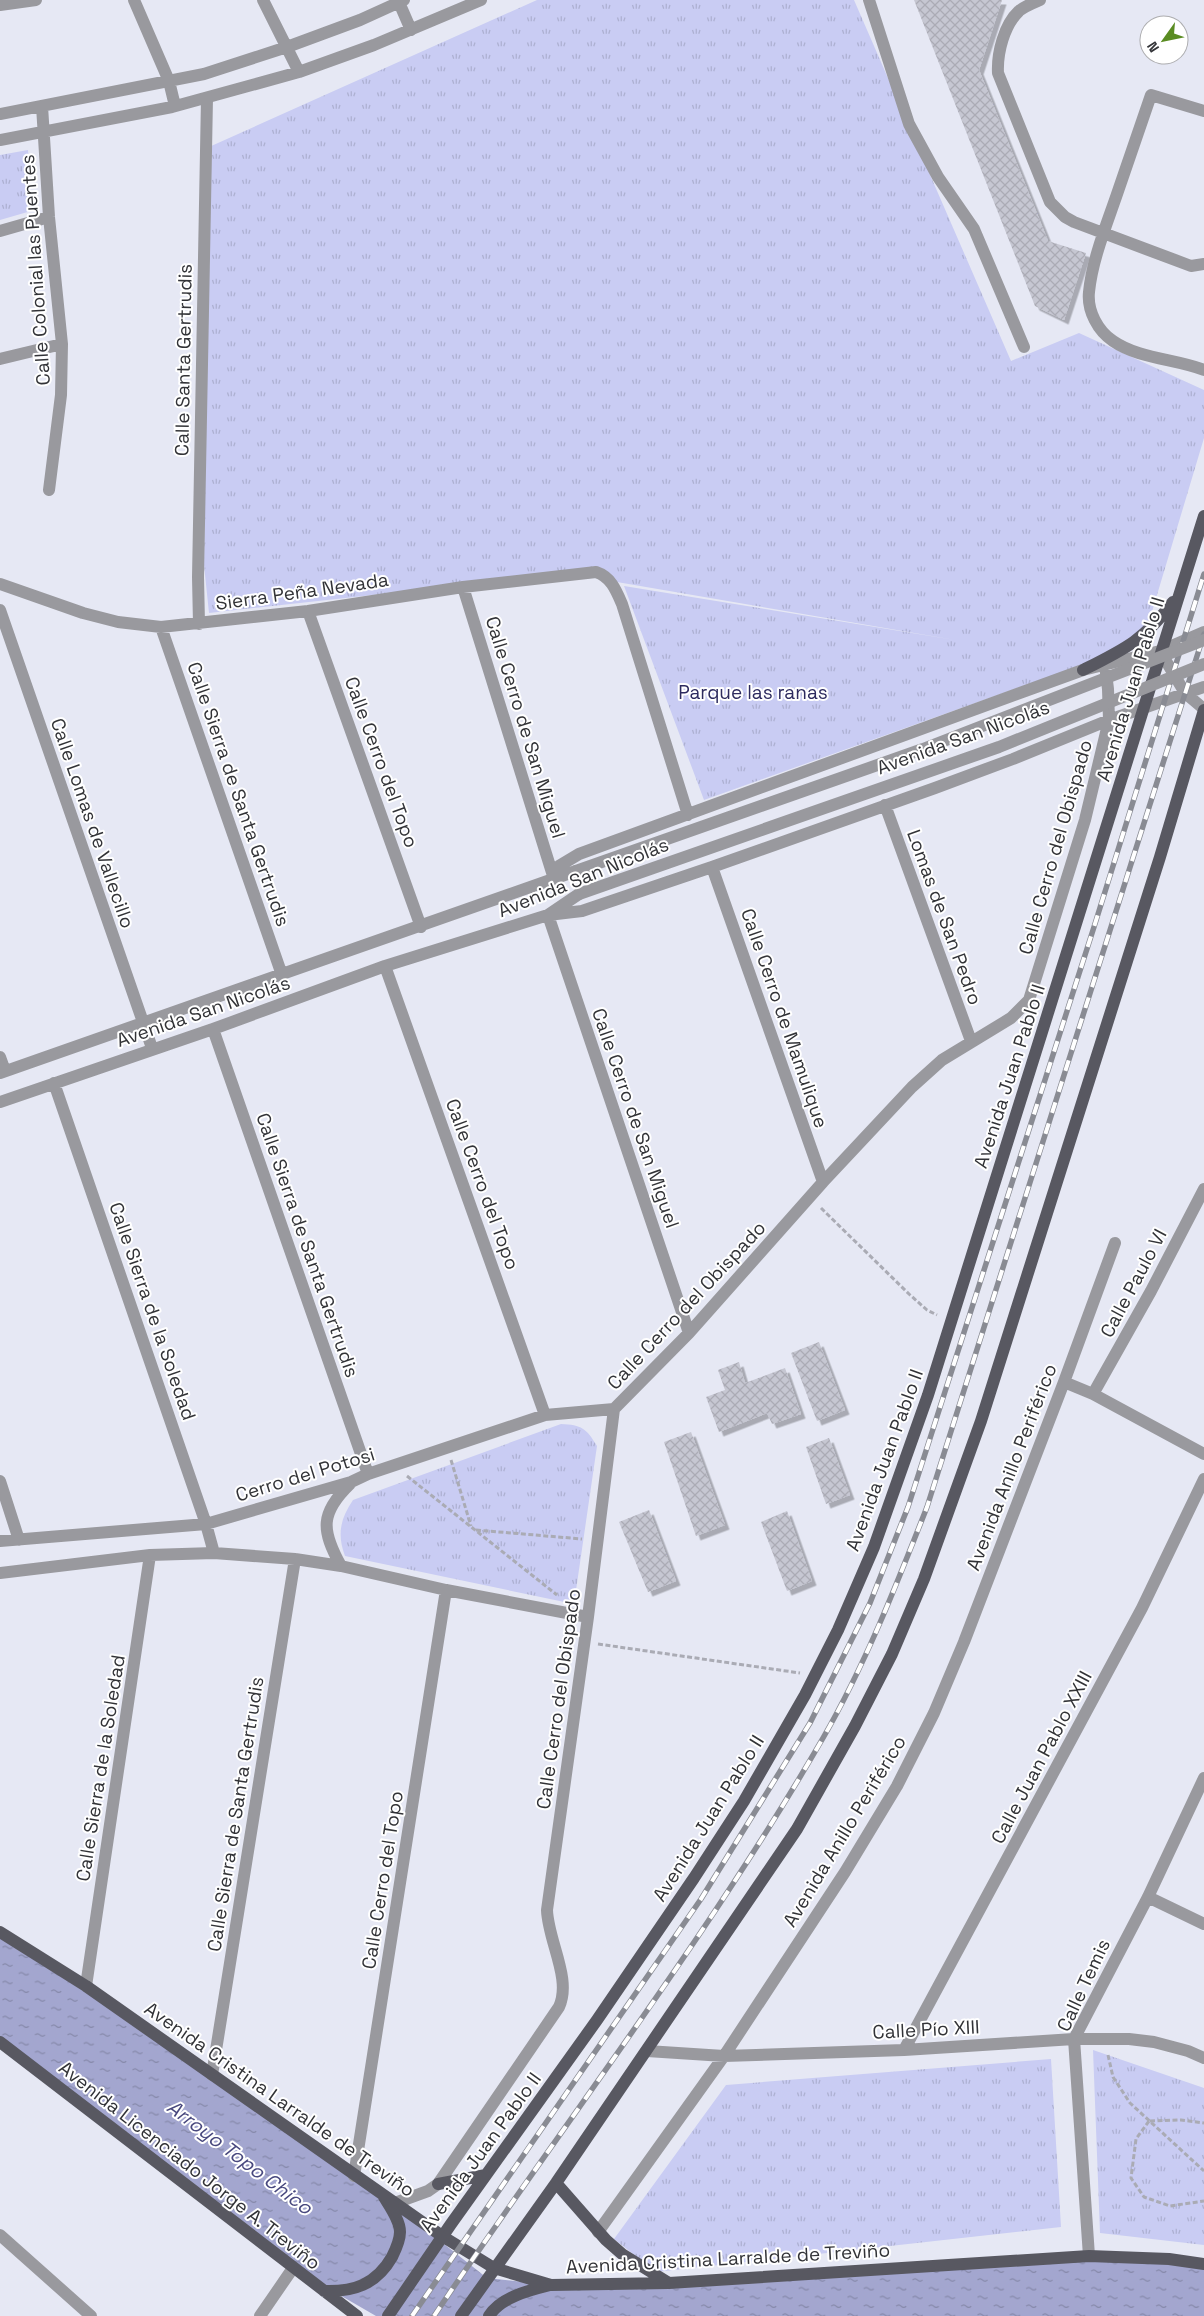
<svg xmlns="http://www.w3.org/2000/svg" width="1204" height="2316" font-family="'Space Grotesk',sans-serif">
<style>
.park{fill:url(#park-tufts)}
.water{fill:url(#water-ripples)}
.building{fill:url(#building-cross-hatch);filter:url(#shadow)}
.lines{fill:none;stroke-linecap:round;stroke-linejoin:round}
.path{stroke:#aaabb4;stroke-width:3;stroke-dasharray:5 2.5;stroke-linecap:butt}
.minor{stroke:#99999e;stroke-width:12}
.major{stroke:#585861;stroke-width:12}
.rail-casing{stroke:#898b93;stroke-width:5.5}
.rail{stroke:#fff;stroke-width:4;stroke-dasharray:11;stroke-linecap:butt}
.minor-bridge{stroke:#99999e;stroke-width:12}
.labels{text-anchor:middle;stroke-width:4;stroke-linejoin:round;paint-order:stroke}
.street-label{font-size:19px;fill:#323337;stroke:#fff}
.park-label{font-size:19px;fill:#2d2b5f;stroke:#fff}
.water-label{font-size:20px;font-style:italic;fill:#48487e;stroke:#fff}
</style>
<defs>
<pattern id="park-tufts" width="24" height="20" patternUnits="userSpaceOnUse" patternTransform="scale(1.25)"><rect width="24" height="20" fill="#c9ccf3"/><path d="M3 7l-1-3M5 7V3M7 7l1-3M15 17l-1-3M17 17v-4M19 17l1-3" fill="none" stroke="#adb0d1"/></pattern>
<pattern id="water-ripples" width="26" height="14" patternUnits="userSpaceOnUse" patternTransform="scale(1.25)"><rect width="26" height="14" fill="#a3a6cf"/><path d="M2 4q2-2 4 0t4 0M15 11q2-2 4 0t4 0" fill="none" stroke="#8588a9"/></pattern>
<pattern id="building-cross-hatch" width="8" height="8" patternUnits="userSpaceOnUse" patternTransform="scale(1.25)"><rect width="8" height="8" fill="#c6c7d2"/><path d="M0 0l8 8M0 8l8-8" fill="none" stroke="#ababb5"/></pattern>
<filter id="shadow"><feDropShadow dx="4.5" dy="4.5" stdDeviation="0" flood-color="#0004"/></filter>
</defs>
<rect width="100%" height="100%" fill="#e6e8f4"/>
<path class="park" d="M 537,0 L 854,0 L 1011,361 L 1079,333 L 1204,390 L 1204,438 L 1148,625 L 1105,665 L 1034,682 L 704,800 L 624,586 L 955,640 L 611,581 L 582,572 L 209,613 L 204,565 L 209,147 Z
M 28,150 L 31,211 L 0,220 L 0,155 Z
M 561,1424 C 582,1425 586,1428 597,1446 L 574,1604 L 345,1556 C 337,1535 340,1519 353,1500 Z
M 1093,2050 L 1204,2088 L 1204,2245 L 1100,2233 Z
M 1051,2059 L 1061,2227 L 656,2272 L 614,2239 L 726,2085 Z"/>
<path class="water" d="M 0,1932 L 382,2195 L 487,2278 L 551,2285 L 1089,2256 L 1204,2264 L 1204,2316 L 376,2316 L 293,2268 L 0,2042 Z"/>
<path class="building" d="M 914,0 L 1002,0 L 979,70 L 1048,241 L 1086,253 L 1064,320 L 1035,306 Z
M 819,1342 L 845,1410 L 817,1421 L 791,1353 Z
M 739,1362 L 745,1383 L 785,1368 L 801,1414 L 772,1424 L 767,1413 L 719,1432 L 706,1397 L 725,1390 L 718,1370 Z
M 691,1432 L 725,1525 L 696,1536 L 664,1442 Z
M 829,1438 L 850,1495 L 826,1504 L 806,1447 Z
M 649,1510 L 676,1581 L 648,1592 L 619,1522 Z
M 787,1511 L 812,1581 L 787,1591 L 761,1522 Z"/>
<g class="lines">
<path class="path" d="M 821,1208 L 909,1294 L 927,1310 L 937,1315
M 451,1460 L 471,1526
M 407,1476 L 557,1595
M 476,1530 L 582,1539
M 598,1644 L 800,1673
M 1108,2055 L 1113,2077 L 1130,2103 L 1204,2171
M 1149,2121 L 1136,2139 L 1131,2178 L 1144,2197 L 1170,2206 L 1204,2201
M 1150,2121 L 1181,2120 L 1204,2123"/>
<path class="minor" d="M 134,0 L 169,81 L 175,106
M 263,0 L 299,72
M 398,0 L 411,30
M 869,0 L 909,124 L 938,177 L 974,229 L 1024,347
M 1040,0 C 1033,3 1025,6 1019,11 C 1004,25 997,53 998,73 L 1050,202 L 1065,217 L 1074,222 L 1191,266 L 1204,264
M 0,5 L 36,0
M 42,106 L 49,217 L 62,344 L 61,395 L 49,490
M 1204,111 L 1151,95 C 1139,129 1128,163 1116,197 C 1106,226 1092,261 1089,292 C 1087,311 1098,331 1113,341 C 1139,359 1176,359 1204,370
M 0,114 L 204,74 L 287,47 L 360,20 L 404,0
M 0,140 L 172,107 L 299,72 L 374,45 L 481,0
M 0,231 L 49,217
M 0,359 L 62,344
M 0,584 L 83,613 L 118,622 L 161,627 L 308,611 L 463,587 L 596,572 C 611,577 616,590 622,604 L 688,815
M 463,587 L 554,879
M 0,610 L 152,1048
M 308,611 L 421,927
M 199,624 L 198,577 L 207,98
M 161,627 L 282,975
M 1160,651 L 1185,693 L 1204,709
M 885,805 L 971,1041
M 712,867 L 823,1182
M 554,879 L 559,866 L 579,854 L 1083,670 L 1160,651 L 1204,632
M 385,966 L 545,1415
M 213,1029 L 368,1474
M 0,1057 L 5,1071
M 0,1073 L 576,871
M 54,1083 L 206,1524 L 214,1553
M 0,1102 L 213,1029 L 385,966 L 548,915 L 579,894
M 689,1333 L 548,915 L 582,911 L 712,867 L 935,788 L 1013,759 L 1109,720 L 1204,687
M 1064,1382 L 1093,1394 L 1204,1454
M 1093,1394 L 1151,1291 L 1204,1189
M 0,1481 L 19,1540
M 0,1541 L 206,1524 L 351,1482 L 368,1474 L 545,1415 L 614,1409
M 341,1566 C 321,1530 320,1513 350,1484
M 0,1573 L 150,1555 L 214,1553 L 295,1559 L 341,1566 L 446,1590 L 588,1617
M 1148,1897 L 1204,1924
M 86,1986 L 150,1555
M 904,2050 L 1142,1608 L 1204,1479
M 647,2051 L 724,2056 L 904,2050 L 1074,2039 L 1129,2039 L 1154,2042 L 1188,2051 L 1204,2058
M 212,2075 L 295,1559
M 354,2176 L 446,1590
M 395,2203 L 428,2191 L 438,2184 L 559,2007 C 572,1979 548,1941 547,1910 L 588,1617 L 614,1409 L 689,1333 L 823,1182 L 912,1087 L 942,1060 L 1011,1018 L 1029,1000 L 1085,820 L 1109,720 L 1108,689 L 1105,665
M 598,2232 L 724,2056 L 845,1872 L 897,1786 L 934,1713 L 964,1642 L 1064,1382 L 1115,1243
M 0,2235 L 91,2316
M 1089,2256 L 1074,2039 L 1148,1897 L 1204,1778
M 260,2316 L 293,2268"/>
<path class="major" d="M 1083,670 C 1125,649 1144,640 1173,602
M 0,1932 L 86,1986 L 442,2236 L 494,2268 L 551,2285 L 669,2283 L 1089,2256 L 1169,2259 L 1204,2264
M 0,2042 L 357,2316
M 556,2183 L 606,2240 L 622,2254 L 669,2283
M 438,2184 L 486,2175
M 324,2291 C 353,2292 376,2285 392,2257 C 395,2251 400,2240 400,2232 C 400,2220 390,2207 384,2197
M 388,2316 L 451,2224 L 597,2020 L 694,1878 L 744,1801 L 805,1695 L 838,1630 L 874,1547 L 928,1395 L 1204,516
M 461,2316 L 556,2183 L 797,1829 L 855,1726 L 892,1654 L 924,1579 L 981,1421 L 1160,857 L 1204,710
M 489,2316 C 501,2297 530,2290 550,2285"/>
<defs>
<path id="rail" d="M 412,2316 L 701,1899 L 810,1723 L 870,1603 L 908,1507 L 1094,927 L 1204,574
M 434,2316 C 563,2124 707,1939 823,1738 C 865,1665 896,1586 927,1507 L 1204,634"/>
</defs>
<use href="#rail" class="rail-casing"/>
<use href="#rail" class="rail"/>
<path class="minor-bridge" d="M 576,871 L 923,749 L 1204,640
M 579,894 L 999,747 L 1204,664"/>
</g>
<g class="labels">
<g class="street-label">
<text transform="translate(35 270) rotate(-94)" y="7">Calle Colonial las Puentes</text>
<text transform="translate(183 360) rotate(-89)" y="7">Calle Santa Gertrudis</text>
<text transform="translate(302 591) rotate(-8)" y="7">Sierra Peña Nevada</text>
<text transform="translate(1130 689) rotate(-73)" y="7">Avenida Juan Pablo II</text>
<text transform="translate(526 727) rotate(73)" y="7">Calle Cerro de San Miguel</text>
<text transform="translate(963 737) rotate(-20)" y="7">Avenida San Nicolás</text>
<text transform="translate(382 762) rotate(70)" y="7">Calle Cerro del Topo</text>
<text transform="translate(239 794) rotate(71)" y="7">Calle Sierra de Santa Gertrudis</text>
<text transform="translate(93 823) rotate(71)" y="7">Calle Lomas de Vallecillo</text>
<text transform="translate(1055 847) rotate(-74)" y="7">Calle Cerro del Obispado</text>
<text transform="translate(583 877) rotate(-22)" y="7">Avenida San Nicolás</text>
<text transform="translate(945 917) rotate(70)" y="7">Lomas de San Pedro</text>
<text transform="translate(203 1011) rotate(-19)" y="7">Avenida San Nicolás</text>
<text transform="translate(785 1018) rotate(71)" y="7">Calle Cerro de Mamulique</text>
<text transform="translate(1009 1076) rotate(-72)" y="7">Avenida Juan Pablo II</text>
<text transform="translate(636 1118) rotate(71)" y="7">Calle Cerro de San Miguel</text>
<text transform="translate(483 1184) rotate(70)" y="7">Calle Cerro del Topo</text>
<text transform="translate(308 1245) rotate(71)" y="7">Calle Sierra de Santa Gertrudis</text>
<text transform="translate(1133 1283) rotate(-62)" y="7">Calle Paulo VI</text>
<text transform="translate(686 1305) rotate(-47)" y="7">Calle Cerro del Obispado</text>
<text transform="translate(153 1311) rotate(71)" y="7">Calle Sierra de la Soledad</text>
<text transform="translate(884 1460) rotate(-70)" y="7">Avenida Juan Pablo II</text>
<text transform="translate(1011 1467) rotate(-69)" y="7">Avenida Anillo Periférico</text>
<text transform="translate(305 1474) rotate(-17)" y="7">Cerro del Potosi</text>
<text transform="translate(558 1699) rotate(-82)" y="7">Calle Cerro del Obispado</text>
<text transform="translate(1041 1757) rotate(-62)" y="7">Calle Juan Pablo XXIII</text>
<text transform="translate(100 1768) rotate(-81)" y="7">Calle Sierra de la Soledad</text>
<text transform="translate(235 1814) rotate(-81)" y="7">Calle Sierra de Santa Gertrudis</text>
<text transform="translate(708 1818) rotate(-58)" y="7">Avenida Juan Pablo II</text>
<text transform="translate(844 1831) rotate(-59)" y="7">Avenida Anillo Periférico</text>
<text transform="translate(382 1880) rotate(-81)" y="7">Calle Cerro del Topo</text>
<text transform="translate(1083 1985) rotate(-65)" y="7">Calle Temis</text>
<text transform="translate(926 2029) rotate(-3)" y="7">Calle Pío XIII</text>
<text transform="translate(280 2099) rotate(35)" y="7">Avenida Cristina Larralde de Treviño</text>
<text transform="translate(480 2152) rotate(-54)" y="7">Avenida Juan Pablo II</text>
<text transform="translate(190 2165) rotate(38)" y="7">Avenida Licenciado Jorge A. Treviño</text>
<text transform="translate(728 2258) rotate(-3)" y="7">Avenida Cristina Larralde de Treviño</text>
</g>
<g class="park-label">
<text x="753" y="699">Parque las ranas</text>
</g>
<g class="water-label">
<text transform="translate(240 2157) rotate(37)" y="7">Arroyo Topo Chico</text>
</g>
</g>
<g transform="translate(1164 40) rotate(237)"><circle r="24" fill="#ffffff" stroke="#adadaf"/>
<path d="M0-4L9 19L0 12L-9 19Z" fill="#5a8c22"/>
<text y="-8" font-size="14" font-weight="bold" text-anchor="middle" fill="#323337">N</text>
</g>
</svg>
